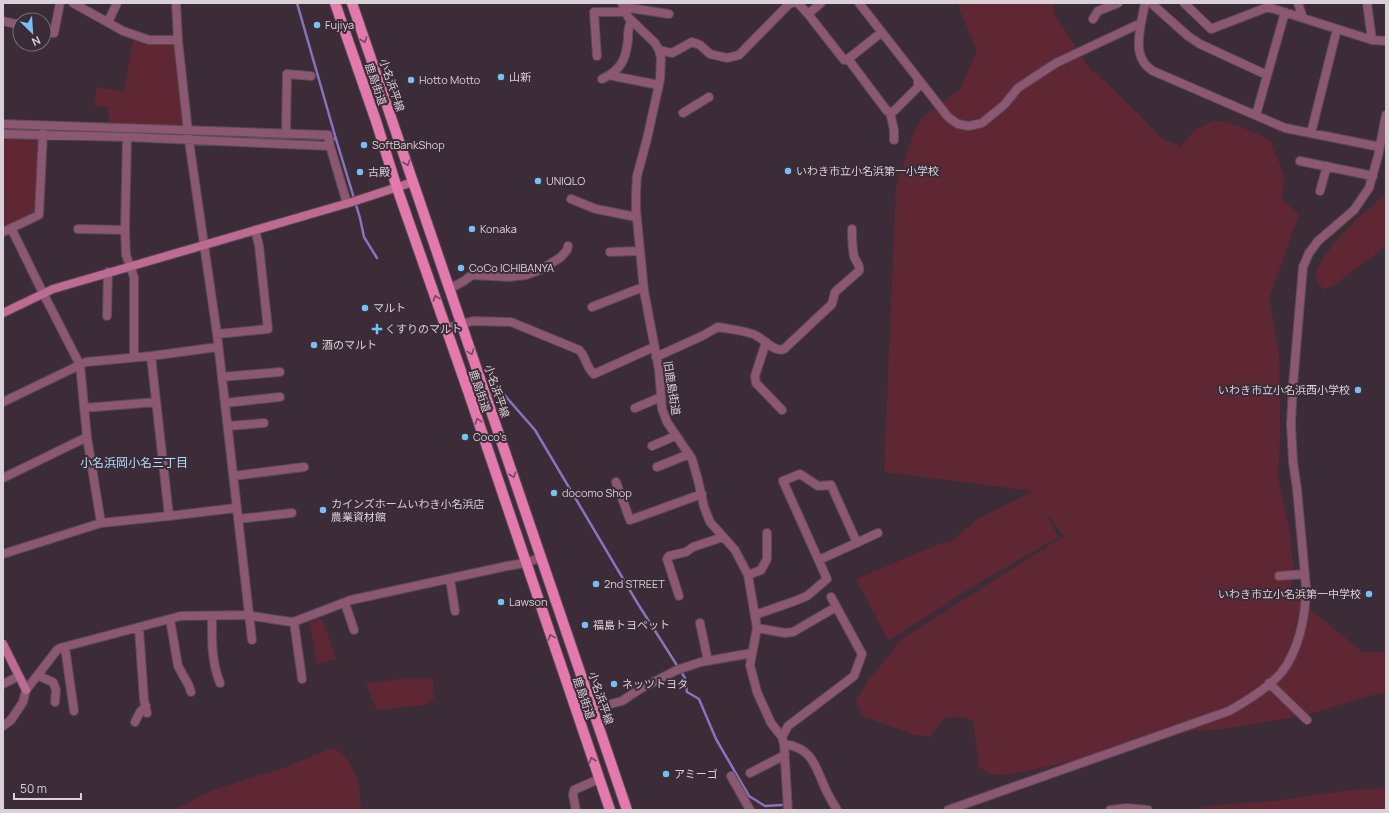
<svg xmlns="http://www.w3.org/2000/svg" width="1389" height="813" font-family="Manrope,'Noto Sans JP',sans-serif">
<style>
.green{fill:#5f2734}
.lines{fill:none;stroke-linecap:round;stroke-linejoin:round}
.stream{stroke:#8973bd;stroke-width:2.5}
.street-casing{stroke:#584a55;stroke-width:10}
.secondary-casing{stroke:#584a55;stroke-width:10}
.primary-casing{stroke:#584a55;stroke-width:12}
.street{stroke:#8c5770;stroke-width:8}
.secondary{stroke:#be6b93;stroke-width:8}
.primary{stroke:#e479ae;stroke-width:10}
.oneway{stroke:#764761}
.poi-dot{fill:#76c0f7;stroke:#3b2c38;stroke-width:1.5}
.labels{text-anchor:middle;stroke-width:4;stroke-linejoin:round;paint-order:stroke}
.poi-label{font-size:11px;fill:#dad0d8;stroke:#3b2c38;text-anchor:start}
.street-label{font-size:11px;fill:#dad0d8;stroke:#3b2c38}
.neighbourhood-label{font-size:12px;fill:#b5ddfc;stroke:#3b2c38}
</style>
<rect width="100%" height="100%" fill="#3b2c38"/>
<path class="green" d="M 957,3 L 1053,3 L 1055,15 L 1087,65 L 1138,113 L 1160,137 L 1180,147 L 1194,131 L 1214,120 L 1239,126 L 1270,140 L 1284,176 L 1282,199 L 1299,215 L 1269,298 L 1279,352 L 1280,433 L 1278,476 L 1290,534 L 1293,567 L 1291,593 L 1362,652 L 1386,652 L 1386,693 L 1369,696 L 1306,715 L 1223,729 L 1193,731 L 1165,738 L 1126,750 L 1007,775 L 989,774 L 979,767 L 973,720 C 945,714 946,715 930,737 L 915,735 L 862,716 L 856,701 L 869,679 L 888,657 L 900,640 L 1064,536 L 1045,511 L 1058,537 L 970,588 L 898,635 L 888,640 L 856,579 L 939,544 L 952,541 L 976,520 L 1032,492 L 1031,491 L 884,472 L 896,187 L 914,132 L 921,119 L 960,89 L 977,51 Z
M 133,39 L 149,44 L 175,44 L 184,128 L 109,126 L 109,107 L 94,106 L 97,87 L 124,92 Z
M 3,134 L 43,135 L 39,215 L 3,232 Z
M 1386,193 L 1386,246 L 1333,286 L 1323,289 L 1315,277 C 1324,244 1362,216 1386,193 Z
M 322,619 L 336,659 L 317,664 L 310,622 Z
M 398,679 L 433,679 L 434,698 L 425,705 L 377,710 L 366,684 Z
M 333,748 C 337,750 342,753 344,756 C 357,770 362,791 360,810 L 174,810 L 209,792 L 253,777 L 282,769 L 312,756 Z
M 1386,788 L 1386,810 L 1189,810 L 1215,805 L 1275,801 L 1351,790 Z"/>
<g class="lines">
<path class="stream" d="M 297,3 L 336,139 L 360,218 L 364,237 L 377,258
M 3,129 L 336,139
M 501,391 L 535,430 L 638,604 L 685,678 L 687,692 L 699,699 L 716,739 L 749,796 L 765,806 L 782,805"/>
<defs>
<path id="street" d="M 73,3 L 123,31 L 149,40 L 178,40
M 176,3 L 178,40 L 189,141 L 217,334 L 252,640
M 622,3 L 628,17 L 655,43 L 659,50 L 661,59 L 660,80 L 647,139 L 637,176 L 636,192 L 636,209 L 644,291 L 659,370 L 662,409 L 667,422 L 692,459 L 698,480 L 704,507 L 710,522 L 735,550 L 748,575 L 757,628 L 750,665 L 757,692 L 771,723 L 782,737 L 784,744 L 788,810
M 798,3 L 808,14 L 844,60 L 848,59 L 882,32
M 859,3 L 948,117 L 958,124 L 969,126 L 982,123 L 1004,105 L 1018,88 L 1056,63 L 1141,23 L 1145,3
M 1151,3 L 1188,36 L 1200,44 L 1267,75
M 1184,3 L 1211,29 L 1268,7
M 1267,3 L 1268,7 L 1372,40 L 1386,41
M 1298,3 L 1303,18
M 1367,3 L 1372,40
M 623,7 L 669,14
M 808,14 L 821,3
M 1093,19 L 1098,11 L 1118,3
M 3,21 L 20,25
M 108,22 L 117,3
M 1141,23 C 1138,41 1135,60 1153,71 L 1285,128 L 1380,147
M 44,31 L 54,33 L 60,3
M 659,50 L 672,53 L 692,42 L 700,45 L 710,54 L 727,58 L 739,55 L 790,3 L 793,3
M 597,56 L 594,12 L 625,12
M 848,59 L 887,111 L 890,112 L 894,111 L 918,87 L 918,79
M 611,75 L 613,76 L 659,85
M 602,79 C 621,70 626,60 628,39 C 628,33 628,26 631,21
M 890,112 L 894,130 L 894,140
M 683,113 L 709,97
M 1256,115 L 1285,12
M 3,124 L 328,135 L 330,146 L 347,203
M 286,133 L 287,74 L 311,76
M 1311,133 L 1337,29
M 3,134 L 127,137 L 330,146
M 127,137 L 125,230 L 126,255 L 134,277 L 134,357
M 1300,161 L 1373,176
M 1320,191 L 1327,166
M 571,199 L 596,209 L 636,217
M 11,228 L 43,293 L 80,365 L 87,437 L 101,523
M 78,229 L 125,230
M 3,232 L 39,215 L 43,132
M 610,252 L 640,251
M 449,289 L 464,281 L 472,275 L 509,277 L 526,275 L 542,269 L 561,257 L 567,250 L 568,246
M 592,307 L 638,289 L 644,289
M 107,316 L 108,272
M 446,328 L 473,321 L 511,322 L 579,350 C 586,356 586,368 594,374 L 654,347
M 217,334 L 268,329 L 259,246 L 255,230
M 766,342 L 755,376 L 756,383 L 782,410
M 151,356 L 169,516
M 656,357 L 702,336 L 718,327 C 728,329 750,331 757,336 C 764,340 776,353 784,349 L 832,304 L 835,292 L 859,271 C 861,264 855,262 854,256 C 852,248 852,237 852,229
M 222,377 L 280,372
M 3,402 L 86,362 L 151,356 L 218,347
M 225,403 L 280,397
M 84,408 L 156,402
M 635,408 L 661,397
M 228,426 L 264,423
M 652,446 L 675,436
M 657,467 L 689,454
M 233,476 L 304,467
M 3,478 L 87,437
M 616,482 L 630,520 L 702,494
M 238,519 L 292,513
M 3,554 L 101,523 L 169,516 L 236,508
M 819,560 L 878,533
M 748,575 L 761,570 L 767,559 L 767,533
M 1279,576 L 1305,574
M 450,579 L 455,611
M 679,596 L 667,559 L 669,556 L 686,552 L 693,547 L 723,537
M 345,603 L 354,630
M 755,615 L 795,601 L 807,596 L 827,579 L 783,481 L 800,474 L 818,486 L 831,485 L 857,543
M 212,616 C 212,639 211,661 220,683
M 170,619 L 178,666 L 189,686 L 191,692
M 294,622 L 302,679
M 700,623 L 708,661
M 139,628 L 144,700 L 147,713
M 757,628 L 785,633 L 793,632 L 836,607
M 65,647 L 74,711
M 38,675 L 41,677 L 53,682 L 56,690 L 55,702
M 1269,683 L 1307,720
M 3,684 L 19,676
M 576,711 L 592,709 L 622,701 L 640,689 L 677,670 L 701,662 L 752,653
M 135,722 L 140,712 L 146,706
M 3,726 L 11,720 L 23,702 L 26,690 L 57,650 L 60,648 L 181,616 L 246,615 L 291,622 L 296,621 L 351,600 L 507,566 L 525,563 L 540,558
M 782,737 L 788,726 L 854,676 L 862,654 L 831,597
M 784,744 C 812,748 815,765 825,788 C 828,795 833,803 837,810
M 750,773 L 785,755
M 731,776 L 750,810
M 576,810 L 573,795 L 574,790 L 599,779
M 948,810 L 1229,711 C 1245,702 1269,687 1281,673 C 1299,651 1306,615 1306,587 L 1297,489 L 1293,462 L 1291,424 L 1293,385 L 1303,267 L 1309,253 L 1318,241 L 1354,210 L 1369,188 L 1378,156 L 1386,115
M 1110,810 L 1127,808 L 1148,810"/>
<path id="secondary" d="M 3,313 L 53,289 L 352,202 L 413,182
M 3,644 L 26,690"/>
<path id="primary" d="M 335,3 L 376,121 L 397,188 L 468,391 L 610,810
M 352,3 L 627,810"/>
</defs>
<use href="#street" class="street-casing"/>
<use href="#secondary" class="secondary-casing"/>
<use href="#primary" class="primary-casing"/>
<use href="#street" class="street"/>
<use href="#secondary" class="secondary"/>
<use href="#primary" class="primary"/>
</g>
<defs><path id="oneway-chevron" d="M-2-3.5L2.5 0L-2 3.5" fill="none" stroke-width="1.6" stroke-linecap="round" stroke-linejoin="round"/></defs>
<g class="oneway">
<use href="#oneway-chevron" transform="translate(364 40) rotate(71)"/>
<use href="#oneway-chevron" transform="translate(407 163) rotate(71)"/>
<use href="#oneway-chevron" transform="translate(436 298) rotate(-109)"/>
<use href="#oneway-chevron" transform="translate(471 352) rotate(70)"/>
<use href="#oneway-chevron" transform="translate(478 421) rotate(-108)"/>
<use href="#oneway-chevron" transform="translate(513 475) rotate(71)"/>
<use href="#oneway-chevron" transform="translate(551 637) rotate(-109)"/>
<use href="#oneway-chevron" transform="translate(592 760) rotate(-109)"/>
</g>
<g class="poi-dot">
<circle cx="317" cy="25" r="4"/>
<circle cx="501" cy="77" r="4"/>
<circle cx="411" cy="80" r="4"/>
<circle cx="364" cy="145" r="4"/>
<circle cx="788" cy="171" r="4"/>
<circle cx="360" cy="172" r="4"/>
<circle cx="538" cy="181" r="4"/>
<circle cx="472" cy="229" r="4"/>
<circle cx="461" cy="268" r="4"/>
<circle cx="365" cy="308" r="4"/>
<path d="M375 323h4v4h4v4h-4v4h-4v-4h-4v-4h4z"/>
<circle cx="314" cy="345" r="4"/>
<circle cx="1358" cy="390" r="4"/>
<circle cx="465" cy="437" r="4"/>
<circle cx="554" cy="493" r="4"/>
<circle cx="323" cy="510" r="4"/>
<circle cx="596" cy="584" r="4"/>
<circle cx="1369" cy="594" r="4"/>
<circle cx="501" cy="602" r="4"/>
<circle cx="585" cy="625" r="4"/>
<circle cx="614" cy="684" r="4"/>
<circle cx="666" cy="774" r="4"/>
</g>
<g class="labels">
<g class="poi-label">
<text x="325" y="29">Fujiya</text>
<text x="509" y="81">山新</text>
<text x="419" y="84">Hotto Motto</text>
<text x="372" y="149">SoftBankShop</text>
<text x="796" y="175">いわき市立小名浜第一小学校</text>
<text x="368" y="176">古殿</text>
<text x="546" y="185">UNIQLO</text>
<text x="480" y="233">Konaka</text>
<text x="469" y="272">CoCo ICHIBANYA</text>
<text x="373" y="312">マルト</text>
<text x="385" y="333">くすりのマルト</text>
<text x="322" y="349">酒のマルト</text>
<text x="1350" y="394" text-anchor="end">いわき市立小名浜西小学校</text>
<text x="473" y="441">Coco's</text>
<text x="562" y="497">docomo Shop</text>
<text x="331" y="508">カインズホームいわき小名浜店<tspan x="331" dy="13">農業資材館</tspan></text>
<text x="604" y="588">2nd STREET</text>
<text x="1361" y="598" text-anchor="end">いわき市立小名浜第一中学校</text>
<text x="509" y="606">Lawson</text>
<text x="593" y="629">福島トヨペット</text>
<text x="622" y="688">ネッツトヨタ</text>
<text x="674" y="778">アミーゴ</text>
</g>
<g class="street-label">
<text transform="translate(376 84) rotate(71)" y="4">鹿島街道</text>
<text transform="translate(392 85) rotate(71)" y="4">小名浜平線</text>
<text transform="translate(672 388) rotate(81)" y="4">旧鹿島街道</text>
<text transform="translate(480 391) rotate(71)" y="4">鹿島街道</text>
<text transform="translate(497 391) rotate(71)" y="4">小名浜平線</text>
<text transform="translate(584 698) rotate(71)" y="4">鹿島街道</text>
<text transform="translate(601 698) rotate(71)" y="4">小名浜平線</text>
</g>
<g class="neighbourhood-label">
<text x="134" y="467">小名浜岡小名三丁目</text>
</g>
</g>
<rect width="1389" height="813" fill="none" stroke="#dad0d8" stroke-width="8"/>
<g transform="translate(32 32) rotate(155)"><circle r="19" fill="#3b2c38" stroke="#7b6e78"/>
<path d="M0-3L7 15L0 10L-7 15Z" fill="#76c0f7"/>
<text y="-6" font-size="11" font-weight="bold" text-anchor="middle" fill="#dad0d8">N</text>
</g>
<path d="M14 793v6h67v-6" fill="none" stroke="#dad0d8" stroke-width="2"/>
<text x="20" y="793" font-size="12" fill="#dad0d8" stroke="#3b2c38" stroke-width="3" paint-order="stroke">50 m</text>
</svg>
